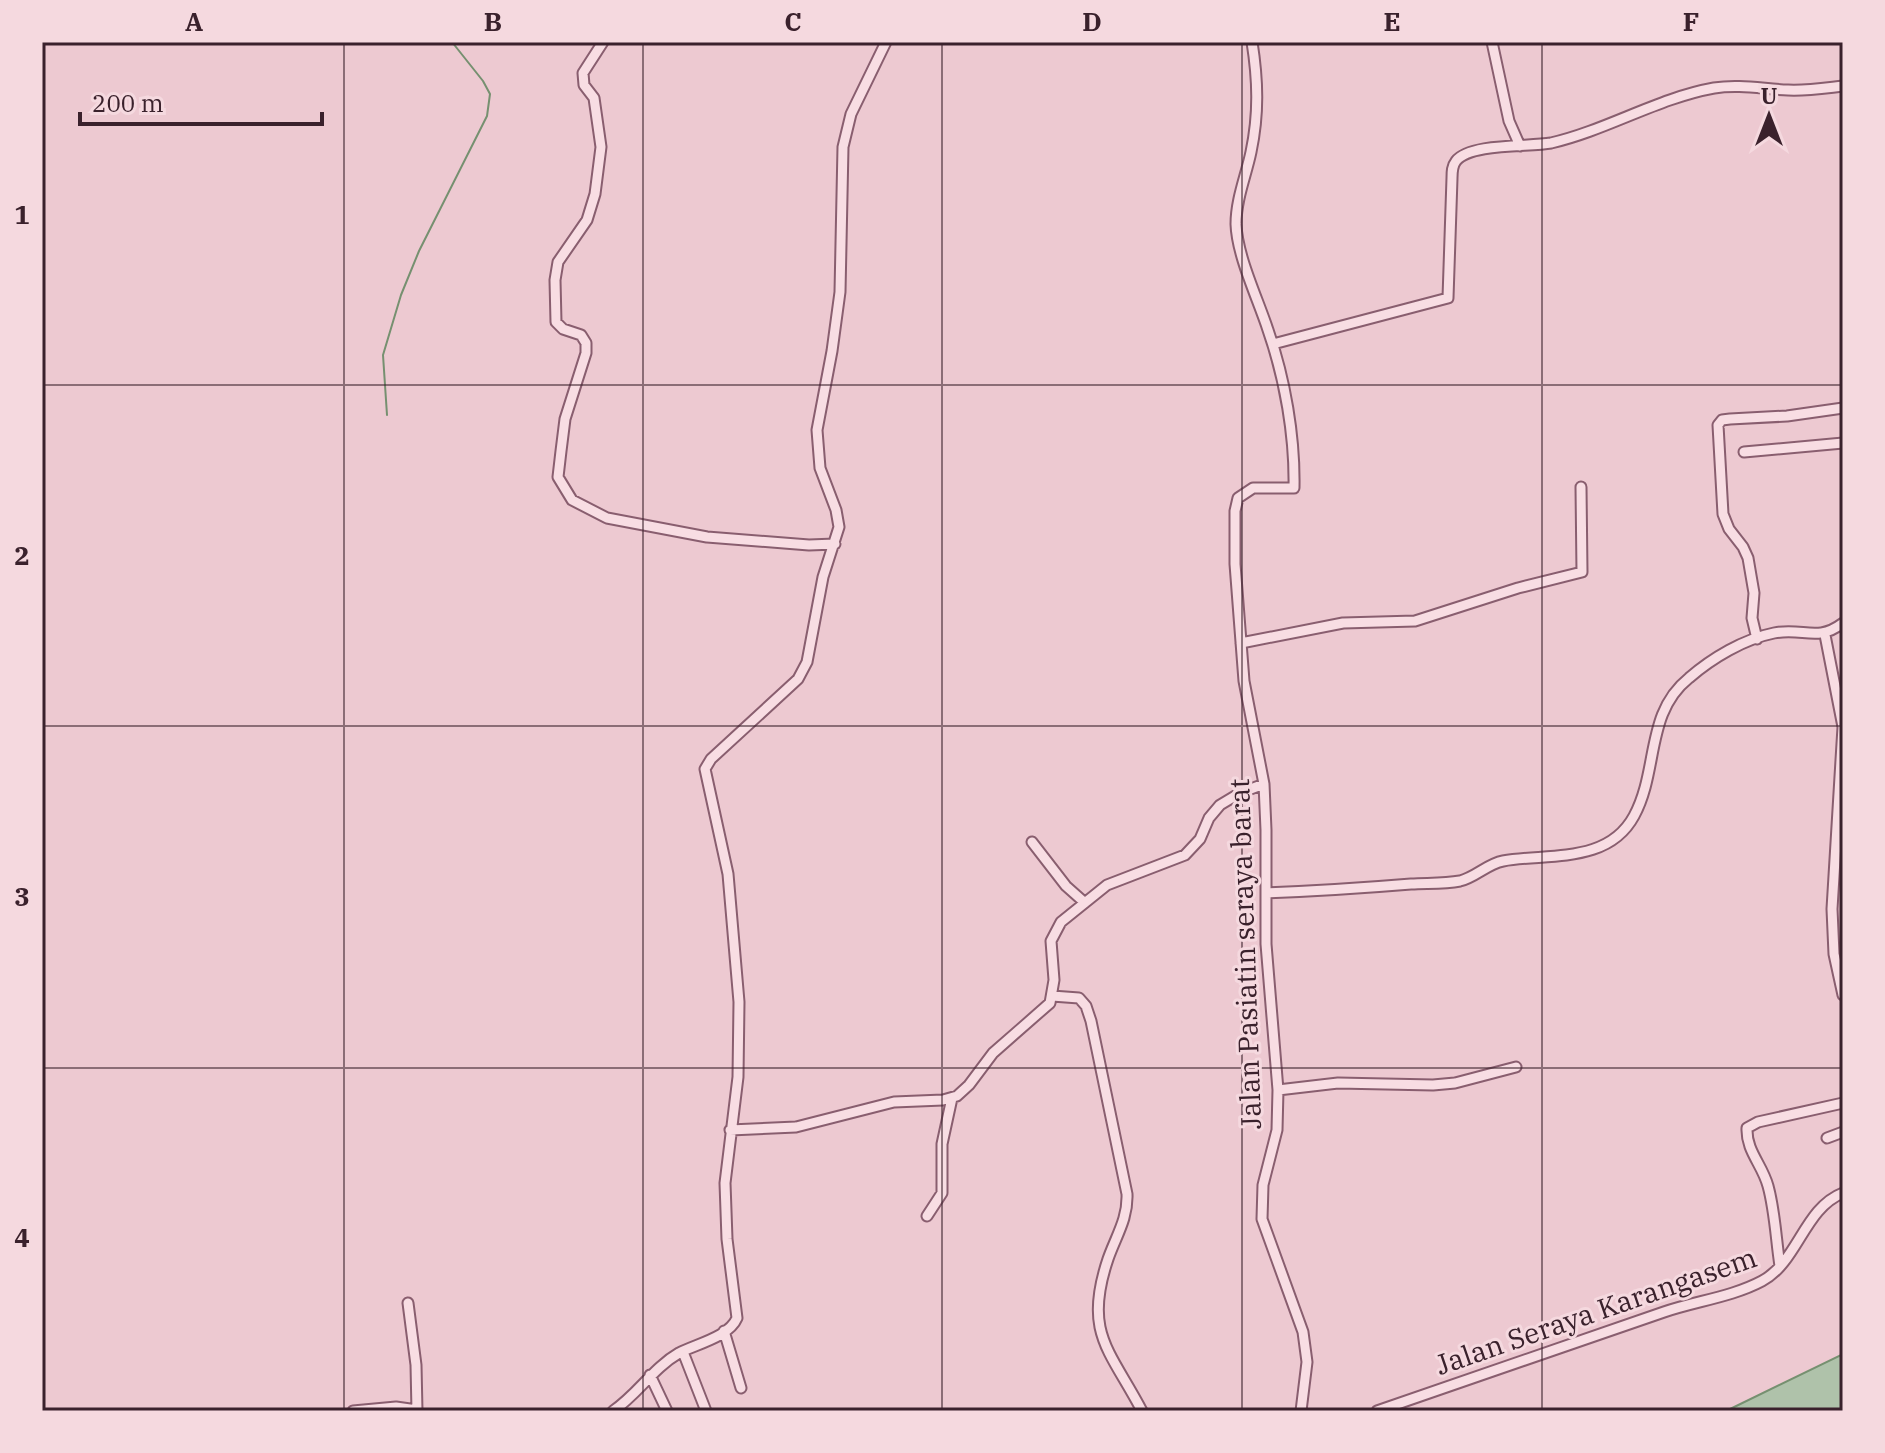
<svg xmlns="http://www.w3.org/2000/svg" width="1885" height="1453" font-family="'IBM Plex Serif',serif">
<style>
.water{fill:#afc2aa;stroke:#769070;stroke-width:2}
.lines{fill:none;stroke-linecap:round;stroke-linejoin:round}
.stream{stroke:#769070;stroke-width:2}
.minor-casing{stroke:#895e6f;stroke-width:13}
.minor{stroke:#f8dde3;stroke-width:9}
.grid{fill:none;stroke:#3a212c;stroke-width:2;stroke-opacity:0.55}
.labels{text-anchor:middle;stroke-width:6;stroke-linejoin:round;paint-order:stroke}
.street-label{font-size:28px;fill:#3a212c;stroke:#f5d9df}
.neatline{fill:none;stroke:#3a212c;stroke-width:3}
.grid-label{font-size:26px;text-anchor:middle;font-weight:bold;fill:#3a212c}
</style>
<rect width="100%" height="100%" fill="#edc9d1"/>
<path class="water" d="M 1843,1354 L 1843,1411 L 1726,1411 Z"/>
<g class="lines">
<path class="stream" d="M 387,415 L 383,355 L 401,295 L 419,251 L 487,116 L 490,94 L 483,81 L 452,42"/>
<defs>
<path id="minor" d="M 603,42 L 583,73 L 584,85 L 594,98 L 601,147 L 595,194 L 587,220 L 558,262 L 555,280 L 556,322 L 563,329 L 581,335 L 586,343 L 586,353 L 565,419 L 561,451 L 558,477 L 572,500 L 607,518 L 707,537 L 809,545 L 835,544
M 1252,42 C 1258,80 1259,114 1251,152 C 1246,176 1236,199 1236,224 C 1237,256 1258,299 1268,330 C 1285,379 1295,436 1294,488 L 1253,488 L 1238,498 L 1235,511 L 1235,564 L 1244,681 L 1264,784 L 1266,830 L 1266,944 L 1278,1090 L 1277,1130 L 1263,1185 L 1262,1219 L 1303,1332 L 1307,1362 L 1301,1411
M 1492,42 L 1509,121 L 1520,146
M 1273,344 L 1448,298 L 1452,178 C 1452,172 1452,166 1456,161 C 1470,143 1529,147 1551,143 C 1607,130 1658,98 1714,88 C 1739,84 1763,89 1788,90 C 1806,91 1825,88 1843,86
M 1744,452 L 1843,443
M 1825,635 L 1843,727 L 1832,909 L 1834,954 L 1843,995
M 1757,639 L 1752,618 L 1754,593 L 1748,558 L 1743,547 L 1729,529 L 1723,514 L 1718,425 L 1722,420 L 1730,419 L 1787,416 L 1843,408
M 1241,643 L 1343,623 L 1415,621 L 1518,588 L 1582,572 L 1581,487
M 1032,842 L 1066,886 L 1084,902
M 1266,893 C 1314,891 1363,888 1411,884 C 1427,883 1444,884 1460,881 C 1476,877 1487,864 1503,861 C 1549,853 1608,864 1634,816 C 1659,770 1645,713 1689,678 C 1712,658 1744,639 1774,633 C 1804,627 1816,643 1843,623
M 1052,996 L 1079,998 L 1086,1006 L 1091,1021 L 1127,1194 C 1128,1219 1116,1236 1108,1259 C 1083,1333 1110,1350 1142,1411
M 1278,1090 L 1338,1083 L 1433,1085 L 1455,1083 L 1516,1067
M 730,1130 L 796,1127 L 894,1102 L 943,1100 L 957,1096 L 969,1085 L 993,1053 L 1050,1003 L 1054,980 L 1051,941 L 1061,922 L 1107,885 L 1185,855 L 1200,839 L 1209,818 L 1220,805 L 1240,793 L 1264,784
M 1827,1138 L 1843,1132
M 927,1216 L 942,1193 L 942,1144 L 952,1098
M 1780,1266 C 1776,1240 1775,1211 1768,1186 C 1762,1164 1746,1151 1747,1128 L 1758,1122 L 1843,1103
M 408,1303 L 416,1365 L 417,1411
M 724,1331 L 741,1388
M 683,1352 L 706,1411
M 650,1375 L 667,1411
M 353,1411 L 396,1407 L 417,1410
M 613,1411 C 638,1394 653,1368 679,1353 C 696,1344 729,1337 737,1318 L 727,1239 L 725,1183 L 738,1077 L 739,1002 L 728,874 L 705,769 L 711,759 L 798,679 L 807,662 L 823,577 L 839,527 L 836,510 L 820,468 L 817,430 L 832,351 L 840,292 L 843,147 L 851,114 L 886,42
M 1377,1411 C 1472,1378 1568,1345 1664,1312 C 1696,1301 1732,1297 1762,1281 C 1798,1262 1804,1208 1843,1193"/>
</defs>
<use href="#minor" class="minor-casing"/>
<use href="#minor" class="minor"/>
</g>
<path class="grid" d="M 344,42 L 344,1411M 643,42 L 643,1411M 942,42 L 942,1411M 1242,42 L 1242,1411M 1542,42 L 1542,1411M 42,385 L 1843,385M 42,726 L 1843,726M 42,1068 L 1843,1068"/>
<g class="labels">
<g class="street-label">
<text transform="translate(1245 954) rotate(-92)" y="10">Jalan Pasiatin seraya barat</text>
<text transform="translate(1596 1311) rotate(-19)" y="10">Jalan Seraya Karangasem</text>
</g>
</g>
<rect width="1885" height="1453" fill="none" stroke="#f5d9df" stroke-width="88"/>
<g transform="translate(1769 116)" stroke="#f5d9df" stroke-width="6" paint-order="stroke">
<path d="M0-6L14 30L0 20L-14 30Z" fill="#3a212c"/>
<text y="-12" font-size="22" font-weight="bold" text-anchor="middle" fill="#3a212c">U</text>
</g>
<path d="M80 112v12h242v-12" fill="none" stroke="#3a212c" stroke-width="4"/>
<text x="92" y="112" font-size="24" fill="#3a212c" stroke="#f5d9df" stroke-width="6" paint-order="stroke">200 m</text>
<rect x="44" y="44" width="1797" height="1365" class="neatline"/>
<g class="grid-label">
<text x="194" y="31">A</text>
<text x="493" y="31">B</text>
<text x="793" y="31">C</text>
<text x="1092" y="31">D</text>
<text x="1392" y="31">E</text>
<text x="1691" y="31">F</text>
<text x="22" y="224">1</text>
<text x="22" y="565">2</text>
<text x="22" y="906">3</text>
<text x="22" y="1247">4</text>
</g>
</svg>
